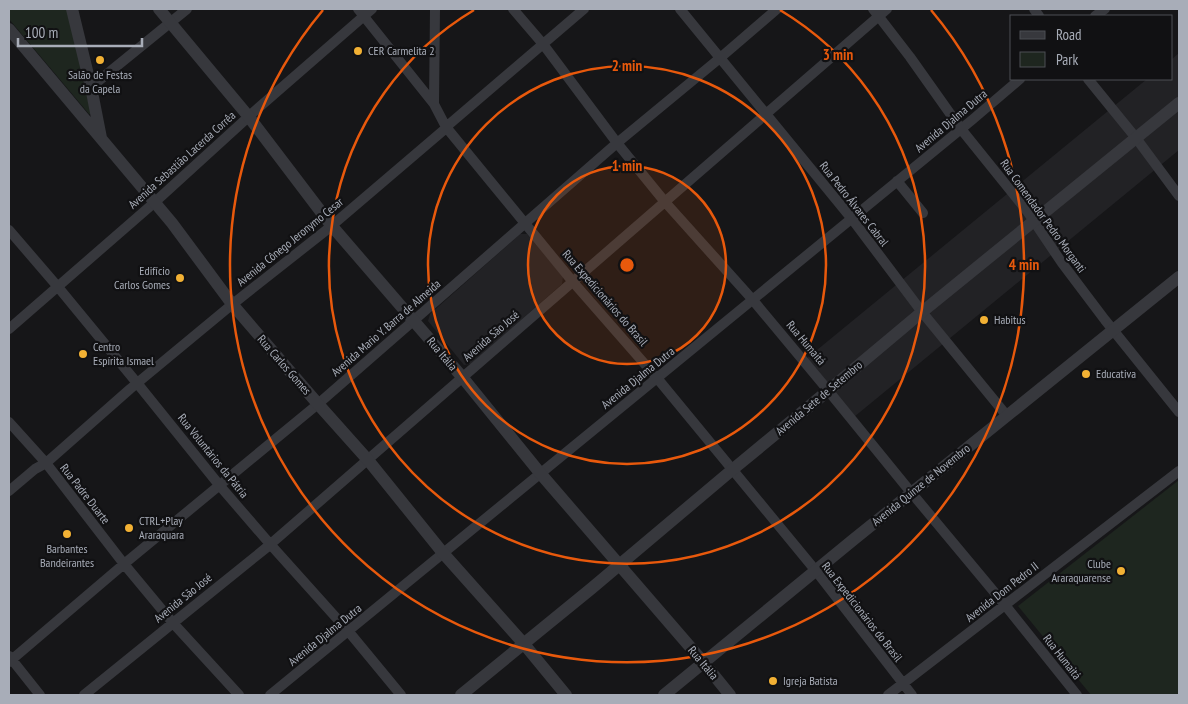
<svg xmlns="http://www.w3.org/2000/svg" width="1188" height="704" font-family="'PT Sans Narrow',sans-serif">
<style>
.built{fill:#222225}
.green{fill:#1e261f}
.lines{fill:none;stroke-linecap:round;stroke-linejoin:round}
.minor{stroke:#37383d;stroke-width:10}
.tertiary{stroke:#37383d;stroke-width:12}
.ring{fill:none;stroke:#e8590c;stroke-width:2.5}
.poi-dot{fill:#f2b134;stroke:#111113;stroke-width:2}
.labels{text-anchor:middle;stroke-width:4.5;stroke-linejoin:round;paint-order:stroke}
.poi-label{font-size:12px;fill:#a8adb8;stroke:#111113;text-anchor:start}
.street-label{font-size:12px;fill:#a8adb8;stroke:#111113}
.centre{fill:#e8590c;stroke:#111113;stroke-width:2.5}
.ring-label{font-size:15px;text-anchor:middle;font-weight:bold;fill:#e8590c;stroke:#111113;stroke-width:4.5;stroke-linejoin:round;paint-order:stroke}
</style>
<rect width="100%" height="100%" fill="#161618"/>
<path class="built" d="M 1179,53 L 1179,150 L 854,417 L 806,359 L 1147,79 L 1172,79 L 1172,59 Z
M 520,234 L 527,234 L 563,277 L 562,284 L 471,364 L 464,365 L 428,321 L 430,314 Z"/>
<path class="green" d="M 9,9 L 68,9 L 91,114 L 89,114 L 9,19 Z
M 1179,480 L 1179,695 L 1091,695 L 1018,606 Z"/>
<g class="lines">
<path class="minor" d="M 358,9 L 434,104 L 446,127 L 491,182 L 573,282 L 657,378 L 816,571 L 912,695
M 513,9 L 543,44 L 617,143 L 665,202 L 752,299 L 822,383 L 905,485 L 1005,605 L 1077,695
M 680,9 L 852,219 L 922,312 L 1007,416
M 873,9 L 910,57 L 961,129 L 1027,211 L 1062,263 L 1105,320 L 1179,412
M 1034,9 L 1039,16
M 1095,16 L 1105,9
M 1088,79 L 1136,138 L 1179,196
M 91,87 L 187,9
M 434,104 L 435,9
M 897,181 L 923,213
M 9,230 L 58,287 L 137,383 L 220,486 L 270,544 L 349,632 L 401,695
M 9,329 L 155,202 L 256,110 L 372,9
M 9,422 L 46,463 L 124,564 L 173,623 L 239,695
M 9,491 L 35,469 L 46,463 L 130,389 L 229,307 L 329,228 L 445,129 L 446,127 L 584,9
M 9,656 L 40,695
M 9,662 L 124,564 L 318,404 L 617,143 L 720,58 L 777,9
M 84,695 L 173,623 L 266,548 L 887,9
M 270,695 L 972,120 L 1020,79
M 888,695 L 1179,471"/>
<path class="tertiary" d="M 72,9 L 91,87 L 101,138
M 159,9 L 249,117 L 331,225 L 463,378 L 540,473 L 704,663 L 730,695
M 9,29 L 172,223 L 232,304 L 318,404 L 368,460 L 443,553 L 524,644 L 566,695
M 461,695 L 592,588 L 732,470 L 829,390 L 922,312 L 1179,103
M 664,695 L 853,540 L 1179,277"/>
</g>
<circle cx="627" cy="265" r="99" fill="#e8590c" fill-opacity=".12"/>
<g class="ring">
<circle cx="627" cy="265" r="99"/>
<circle cx="627" cy="265" r="199"/>
<path d="M780 10A298 298 0 1 1 474 10"/>
<path d="M931 10A397 397 0 1 1 323 10"/>
</g>
<g class="poi-dot">
<circle cx="358" cy="51" r="5"/>
<circle cx="100" cy="60" r="5"/>
<circle cx="180" cy="278" r="5"/>
<circle cx="984" cy="320" r="5"/>
<circle cx="83" cy="354" r="5"/>
<circle cx="1086" cy="374" r="5"/>
<circle cx="129" cy="528" r="5"/>
<circle cx="67" cy="534" r="5"/>
<circle cx="1121" cy="571" r="5"/>
<circle cx="773" cy="681" r="5"/>
</g>
<g class="labels">
<g class="poi-label">
<text x="368" y="55">CER Carmelita 2</text>
<text x="100" y="79" text-anchor="middle">Salão de Festas<tspan x="100" dy="14">da Capela</tspan></text>
<text x="170" y="275" text-anchor="end">Edifício<tspan x="170" dy="14">Carlos Gomes</tspan></text>
<text x="994" y="324">Habitus</text>
<text x="93" y="351">Centro<tspan x="93" dy="14">Espírita Ismael</tspan></text>
<text x="1096" y="378">Educativa</text>
<text x="139" y="525">CTRL+Play<tspan x="139" dy="14">Araraquara</tspan></text>
<text x="67" y="553" text-anchor="middle">Barbantes<tspan x="67" dy="14">Bandeirantes</tspan></text>
<text x="1111" y="568" text-anchor="end">Clube<tspan x="1111" dy="14">Araraquarense</tspan></text>
<text x="783" y="685">Igreja Batista</text>
</g>
<g class="street-label">
<text transform="translate(951 121) rotate(-40)" y="4">Avenida Djalma Dutra</text>
<text transform="translate(182 160) rotate(-42)" y="4">Avenida Sebastião Lacerda Corrêa</text>
<text transform="translate(854 204) rotate(52)" y="4">Rua Pedro Álvares Cabral</text>
<text transform="translate(1043 216) rotate(54)" y="4">Rua Comendador Pedro Morganti</text>
<text transform="translate(290 242) rotate(-39)" y="4">Avenida Cônego Jeronymo Cesar</text>
<text transform="translate(605 298) rotate(49)" y="4">Rua Expedicionários do Brasil</text>
<text transform="translate(386 328) rotate(-41)" y="4">Avenida Mario Y. Barra de Almeida</text>
<text transform="translate(491 336) rotate(-41)" y="4">Avenida São José</text>
<text transform="translate(806 343) rotate(50)" y="4">Rua Humaitá</text>
<text transform="translate(442 354) rotate(50)" y="4">Rua Itália</text>
<text transform="translate(284 365) rotate(49)" y="4">Rua Carlos Gomes</text>
<text transform="translate(638 378) rotate(-39)" y="4">Avenida Djalma Dutra</text>
<text transform="translate(819 398) rotate(-40)" y="4">Avenida Sete de Setembro</text>
<text transform="translate(213 456) rotate(51)" y="4">Rua Voluntários da Pátria</text>
<text transform="translate(921 485) rotate(-39)" y="4">Avenida Quinze de Novembro</text>
<text transform="translate(85 494) rotate(52)" y="4">Rua Padre Duarte</text>
<text transform="translate(1002 592) rotate(-38)" y="4">Avenida Dom Pedro II</text>
<text transform="translate(183 598) rotate(-39)" y="4">Avenida São José</text>
<text transform="translate(862 612) rotate(52)" y="4">Rua Expedicionários do Brasil</text>
<text transform="translate(325 635) rotate(-39)" y="4">Avenida Djalma Dutra</text>
<text transform="translate(1062 657) rotate(52)" y="4">Rua Humaitá</text>
<text transform="translate(703 663) rotate(50)" y="4">Rua Itália</text>
</g>
</g>
<circle cx="627" cy="265" r="8" class="centre"/>
<g class="ring-label">
<text x="838" y="60">3 min</text>
<text x="627" y="71">2 min</text>
<text x="627" y="171">1 min</text>
<text x="1024" y="270">4 min</text>
</g>
<rect width="1188" height="704" fill="none" stroke="#a8adb8" stroke-width="20"/>
<rect x="1010" y="15" width="162" height="65" fill="#111113" stroke="#4d4f55"/>
<rect x="1020" y="31" width="25" height="8" fill="#37383d" stroke="#4d4f55"/>
<text x="1056" y="40" font-size="15" fill="#a8adb8">Road</text>
<rect x="1020" y="52" width="25" height="15" fill="#1e261f" stroke="#4d4f55"/>
<text x="1056" y="65" font-size="15" fill="#a8adb8">Park</text>
<path d="M18 38v8h124v-8" fill="none" stroke="#a8adb8" stroke-width="2.5"/>
<text x="25" y="38" font-size="15" fill="#a8adb8" stroke="#111113" stroke-width="4" paint-order="stroke">100 m</text>
</svg>
